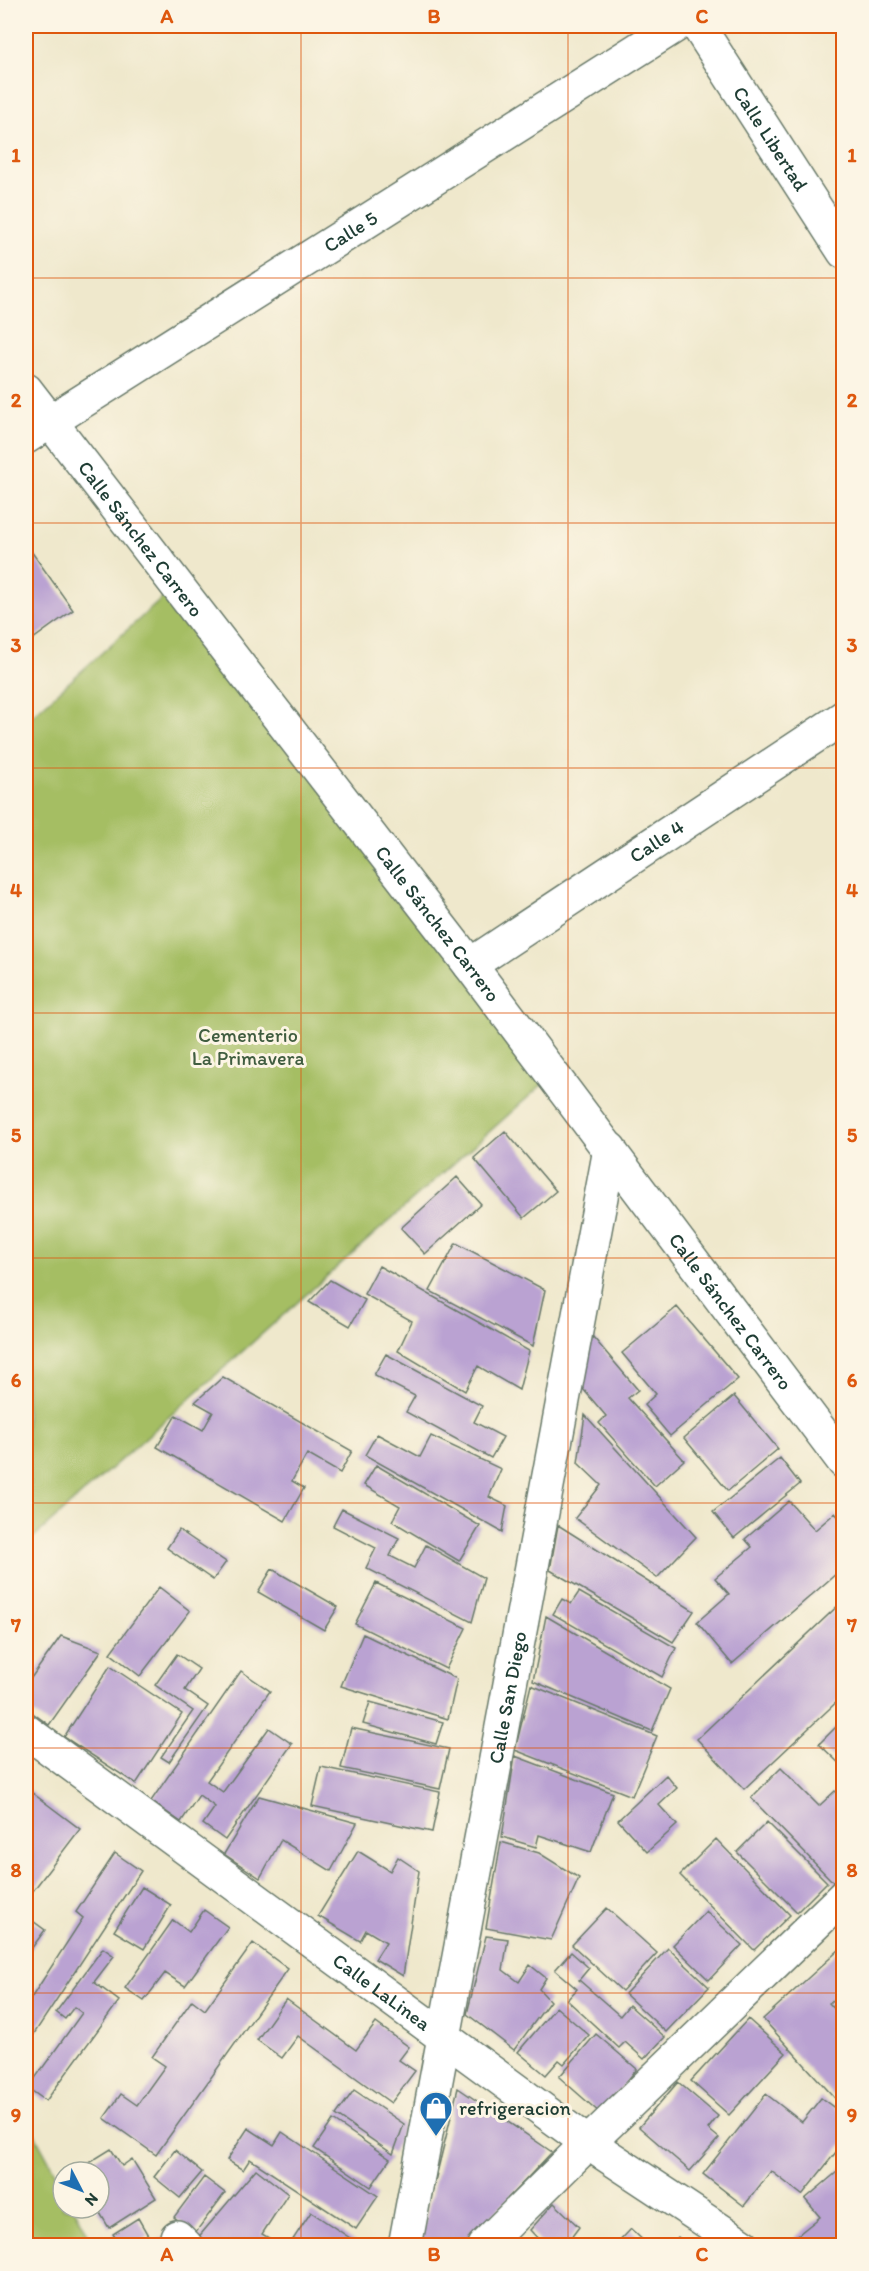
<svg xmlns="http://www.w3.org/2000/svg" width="869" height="2271" font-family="Itim,sans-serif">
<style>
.green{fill:#a5be64;stroke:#627e4c;stroke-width:1.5}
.building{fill:#baa2d2}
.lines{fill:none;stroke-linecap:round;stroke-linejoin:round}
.street-casing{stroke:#687969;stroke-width:36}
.street{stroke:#fff;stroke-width:33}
.grid{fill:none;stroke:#de580e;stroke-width:1.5;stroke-opacity:0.55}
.labels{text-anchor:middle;stroke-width:6;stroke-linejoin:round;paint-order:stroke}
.street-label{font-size:20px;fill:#1f3d34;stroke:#fcf5e5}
.park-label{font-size:20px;fill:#405d40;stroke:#fcf5e5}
.poi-label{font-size:20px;fill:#1f3d34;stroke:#fcf5e5;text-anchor:start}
.neatline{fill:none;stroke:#de580e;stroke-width:2}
.grid-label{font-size:20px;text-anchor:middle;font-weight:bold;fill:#de580e}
</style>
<rect width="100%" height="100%" fill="#fcf5e5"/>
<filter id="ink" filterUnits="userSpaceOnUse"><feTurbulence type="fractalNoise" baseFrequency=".0167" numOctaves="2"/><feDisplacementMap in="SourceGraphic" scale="12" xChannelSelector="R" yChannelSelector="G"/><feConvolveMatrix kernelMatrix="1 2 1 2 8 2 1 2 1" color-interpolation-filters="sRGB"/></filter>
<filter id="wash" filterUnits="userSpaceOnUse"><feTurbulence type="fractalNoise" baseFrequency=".008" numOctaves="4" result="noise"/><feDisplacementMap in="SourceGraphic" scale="24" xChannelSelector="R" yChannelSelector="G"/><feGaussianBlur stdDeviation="1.35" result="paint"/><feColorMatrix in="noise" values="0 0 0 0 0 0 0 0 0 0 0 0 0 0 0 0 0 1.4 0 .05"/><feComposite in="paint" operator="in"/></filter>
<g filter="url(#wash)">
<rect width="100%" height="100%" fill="#efe8cc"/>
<path class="green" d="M 176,586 L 553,1075 L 26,1544 L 26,721 Z
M 26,2118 L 63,2187 L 63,2208 L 74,2208 L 94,2245 L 26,2245 Z"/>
<g id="blocks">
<path class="building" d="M 26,544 L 73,610 L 26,644 Z
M 505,1131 L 556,1191 L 524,1218 L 474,1158 Z
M 457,1177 L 481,1204 L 425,1254 L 401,1228 Z
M 456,1243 L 545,1290 L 533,1346 L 430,1291 Z
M 379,1266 L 529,1351 L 519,1390 L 478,1366 L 465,1391 L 398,1351 L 412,1321 L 364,1294 Z
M 330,1280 L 365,1300 L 350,1326 L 309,1302 Z
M 677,1307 L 738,1379 L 670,1436 L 644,1405 L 656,1394 L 622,1353 Z
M 587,1330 L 638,1390 L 628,1398 L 684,1460 L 655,1486 L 599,1423 L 606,1416 L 578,1383 Z
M 386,1354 L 482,1406 L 474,1422 L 503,1437 L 491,1458 L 406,1412 L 415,1396 L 374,1375 Z
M 223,1377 L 352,1451 L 340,1473 L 307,1454 L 292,1481 L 304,1488 L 285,1521 L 157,1447 L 176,1415 L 203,1430 L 213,1412 L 195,1402 Z
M 734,1396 L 778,1449 L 728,1491 L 684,1438 Z
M 585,1415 L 696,1537 L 657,1578 L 575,1518 L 601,1485 L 578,1463 Z
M 377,1434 L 420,1457 L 431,1436 L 501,1469 L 489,1497 L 507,1506 L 502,1532 L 365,1455 Z
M 780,1458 L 800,1484 L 734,1538 L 713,1512 Z
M 376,1465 L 480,1526 L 459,1561 L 392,1521 L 400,1506 L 364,1485 Z
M 789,1501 L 815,1530 L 835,1513 L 844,1523 L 844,1567 L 732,1664 L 697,1622 L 729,1594 L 715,1578 L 752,1547 L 745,1539 Z
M 342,1509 L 399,1538 L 390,1556 L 414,1568 L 426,1545 L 484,1578 L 472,1622 L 366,1568 L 376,1548 L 333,1526 Z
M 558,1525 L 694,1611 L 673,1642 L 550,1570 Z
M 179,1530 L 226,1562 L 213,1580 L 167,1548 Z
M 272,1569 L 338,1607 L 324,1630 L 258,1592 Z
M 376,1583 L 466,1628 L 446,1669 L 355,1624 Z
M 159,1587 L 190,1611 L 140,1676 L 110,1653 Z
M 579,1592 L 676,1648 L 662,1677 L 553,1614 L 562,1599 L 571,1604 Z
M 844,1600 L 844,1695 L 744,1789 L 697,1739 Z
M 546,1616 L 670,1689 L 652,1731 L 533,1681 Z
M 363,1634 L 457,1679 L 448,1719 L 341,1686 Z
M 61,1636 L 101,1651 L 49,1725 L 26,1708 L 26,1685 Z
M 177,1654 L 199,1669 L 185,1690 L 208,1706 L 169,1762 L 161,1757 L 193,1711 L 155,1685 Z
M 110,1666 L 182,1714 L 136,1784 L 64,1737 Z
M 241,1671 L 270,1691 L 207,1781 L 223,1792 L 269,1728 L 292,1744 L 225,1840 L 203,1824 L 215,1807 L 199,1795 L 181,1822 L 151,1801 Z
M 531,1685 L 657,1736 L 632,1796 L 515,1750 Z
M 370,1702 L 443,1722 L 436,1744 L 363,1724 Z
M 844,1719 L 844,1768 L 819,1744 Z
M 351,1728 L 449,1749 L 440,1789 L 341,1768 Z
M 515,1756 L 613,1793 L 591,1852 L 539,1835 L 536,1847 L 502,1837 Z
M 321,1767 L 440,1792 L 432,1832 L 312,1806 Z
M 781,1768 L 819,1806 L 835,1791 L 844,1799 L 844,1878 L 836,1885 L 751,1798 Z
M 666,1775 L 677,1788 L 659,1805 L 677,1825 L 647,1852 L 618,1820 Z
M 27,1789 L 80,1829 L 26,1900 L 26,1790 Z
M 259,1796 L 357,1823 L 331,1871 L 281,1840 L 260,1878 L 224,1854 Z
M 767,1822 L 827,1882 L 797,1912 L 737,1852 Z
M 716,1839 L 790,1915 L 754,1950 L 680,1875 Z
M 501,1842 L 539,1853 L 579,1878 L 551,1940 L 486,1928 Z
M 358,1851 L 390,1871 L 398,1857 L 419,1871 L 403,1976 L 375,1959 L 386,1942 L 366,1930 L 360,1941 L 318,1916 Z
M 115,1853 L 141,1871 L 26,2046 L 26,2006 L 83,1918 L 76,1912 Z
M 142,1887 L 171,1905 L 144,1949 L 114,1931 Z
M 607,1908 L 657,1953 L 622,1991 L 572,1945 Z
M 204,1910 L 228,1927 L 185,1986 L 165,1973 L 144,2001 L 125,1988 L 173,1920 L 189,1932 Z
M 706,1911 L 742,1945 L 709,1980 L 673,1945 Z
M 26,1916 L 45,1930 L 26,1956 Z
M 486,1936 L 508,1939 L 503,1970 L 519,1982 L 530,1965 L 546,1978 L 539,1989 L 550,2001 L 514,2050 L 467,2014 Z
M 253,1943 L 288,1969 L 156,2155 L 104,2118 L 121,2094 L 137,2105 L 165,2066 L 152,2057 L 192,2000 L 205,2010 Z
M 103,1948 L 114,1956 L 94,1982 L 119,2001 L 46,2101 L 28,2088 L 82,2013 L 74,2007 L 65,2019 L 56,2012 Z
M 668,1948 L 709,1987 L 666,2032 L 625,1994 Z
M 840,1949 L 844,1953 L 844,1990 L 829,2003 L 844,2019 L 844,2108 L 763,2019 Z
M 571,1952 L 589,1968 L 579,1980 L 620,2016 L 629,2005 L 665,2037 L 644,2059 L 625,2042 L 619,2048 L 567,2000 L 577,1989 L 555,1970 Z
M 286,1999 L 356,2050 L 376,2023 L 409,2047 L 399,2060 L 415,2071 L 391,2103 L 298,2036 L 282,2058 L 257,2040 Z
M 556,2007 L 589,2035 L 564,2064 L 559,2060 L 546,2075 L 518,2052 Z
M 748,2019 L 786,2053 L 729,2115 L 691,2081 Z
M 596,2034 L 637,2069 L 600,2113 L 559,2077 Z
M 678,2082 L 718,2116 L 708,2129 L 719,2138 L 690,2171 L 639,2127 Z
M 458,2088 L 552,2152 L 463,2246 L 419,2246 Z
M 354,2090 L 404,2124 L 393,2154 L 336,2115 Z
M 766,2094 L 802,2122 L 821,2098 L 844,2115 L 844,2142 L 802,2195 L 771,2171 L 744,2206 L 703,2174 Z
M 333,2120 L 390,2159 L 371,2187 L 314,2148 Z
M 248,2128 L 274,2145 L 282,2132 L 378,2196 L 356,2229 L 250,2159 L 243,2170 L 227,2160 Z
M 111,2149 L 122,2166 L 132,2159 L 156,2198 L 109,2228 L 97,2208 L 99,2208 L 99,2172 L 74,2172 Z
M 175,2150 L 202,2172 L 180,2198 L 154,2177 Z
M 844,2166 L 844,2246 L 804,2246 L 794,2238 L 820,2217 L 805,2199 Z
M 256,2169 L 288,2194 L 262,2234 L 282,2246 L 202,2246 L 196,2240 Z
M 204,2177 L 225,2193 L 195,2233 L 174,2217 Z
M 554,2203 L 579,2227 L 570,2239 L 576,2246 L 537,2246 L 541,2242 L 530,2230 Z
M 311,2212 L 359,2244 L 358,2246 L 299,2246 L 292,2241 Z
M 138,2218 L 149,2237 L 136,2246 L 120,2246 L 113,2234 Z
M 631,2229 L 649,2246 L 615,2246 Z
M 678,2237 L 689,2246 L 670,2246 Z
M 163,2238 L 171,2246 L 150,2246 Z"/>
</g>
</g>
<g filter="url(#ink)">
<use href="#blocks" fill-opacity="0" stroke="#687969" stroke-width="1.5"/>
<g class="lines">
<defs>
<g id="street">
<path id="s1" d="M 698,26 L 844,252"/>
<path id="s2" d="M 26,390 L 470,965 L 844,1462"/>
<path id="s3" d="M 26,437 L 675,26"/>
<path id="s4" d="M 470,965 L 844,717"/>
<path id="s5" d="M 26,1731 L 588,2143 L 744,2246"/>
<path d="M 177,2237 L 186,2246"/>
<path id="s6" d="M 405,2246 L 610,1149"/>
<path d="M 484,2246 L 588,2143 L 844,1896"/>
</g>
</defs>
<use href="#street" class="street-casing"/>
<use href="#street" class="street"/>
</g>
</g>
<path class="grid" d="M 301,26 L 301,2246M 568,26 L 568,2246M 26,278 L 844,278M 26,523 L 844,523M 26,768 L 844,768M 26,1013 L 844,1013M 26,1258 L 844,1258M 26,1503 L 844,1503M 26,1748 L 844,1748M 26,1993 L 844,1993"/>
<defs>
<symbol id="shop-pin" viewBox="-11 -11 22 30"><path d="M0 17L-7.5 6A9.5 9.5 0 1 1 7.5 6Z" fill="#1f6fb2" stroke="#fcf5e5"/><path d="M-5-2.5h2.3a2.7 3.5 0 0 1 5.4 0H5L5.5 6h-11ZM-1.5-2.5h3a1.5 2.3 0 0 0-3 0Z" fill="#fff"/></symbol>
</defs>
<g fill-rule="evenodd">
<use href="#shop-pin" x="417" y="2089" width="38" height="52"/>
</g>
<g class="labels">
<g class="street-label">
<text dy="7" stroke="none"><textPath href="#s1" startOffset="134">Calle Libertad</textPath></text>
<text dy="7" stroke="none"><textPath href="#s3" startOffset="384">Calle 5</textPath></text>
<text dy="7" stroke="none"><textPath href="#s2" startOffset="188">Calle Sánchez Carrero</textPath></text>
<text dy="7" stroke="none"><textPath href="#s4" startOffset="224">Calle 4</textPath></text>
<text dy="7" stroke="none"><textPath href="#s2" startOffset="674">Calle Sánchez Carrero</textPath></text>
<text dy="7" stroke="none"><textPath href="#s2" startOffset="1160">Calle Sánchez Carrero</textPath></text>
<text dy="7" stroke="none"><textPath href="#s6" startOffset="558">Calle San Diego</textPath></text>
<text dy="7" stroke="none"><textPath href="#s5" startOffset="441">Calle LaLinea</textPath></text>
</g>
<g class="park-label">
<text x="248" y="1042">Cementerio<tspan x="248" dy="23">La Primavera</tspan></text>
</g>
<g class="poi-label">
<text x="459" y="2115">refrigeracion</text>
</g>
</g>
<rect width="869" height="2271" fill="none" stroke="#fcf5e5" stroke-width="66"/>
<g transform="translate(81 2190) rotate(132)"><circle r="28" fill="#fcf5e5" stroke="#a4ab9e" stroke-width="1.5"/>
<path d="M0-4.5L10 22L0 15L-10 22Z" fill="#1f6fb2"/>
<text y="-9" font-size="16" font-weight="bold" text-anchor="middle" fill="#1f3d34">N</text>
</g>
<rect x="33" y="33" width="803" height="2205" class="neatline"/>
<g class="grid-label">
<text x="167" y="23">A</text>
<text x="434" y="23">B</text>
<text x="702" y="23">C</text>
<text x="16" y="162">1</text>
<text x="852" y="162">1</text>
<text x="16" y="407">2</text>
<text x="852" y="407">2</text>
<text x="16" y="652">3</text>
<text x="852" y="652">3</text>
<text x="16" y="897">4</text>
<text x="852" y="897">4</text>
<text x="16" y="1142">5</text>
<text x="852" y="1142">5</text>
<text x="16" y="1387">6</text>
<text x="852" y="1387">6</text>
<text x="16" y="1632">7</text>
<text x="852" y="1632">7</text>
<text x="16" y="1877">8</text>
<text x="852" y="1877">8</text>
<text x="16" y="2122">9</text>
<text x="852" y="2122">9</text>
<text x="167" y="2261">A</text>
<text x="434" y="2261">B</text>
<text x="702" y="2261">C</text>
</g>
</svg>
